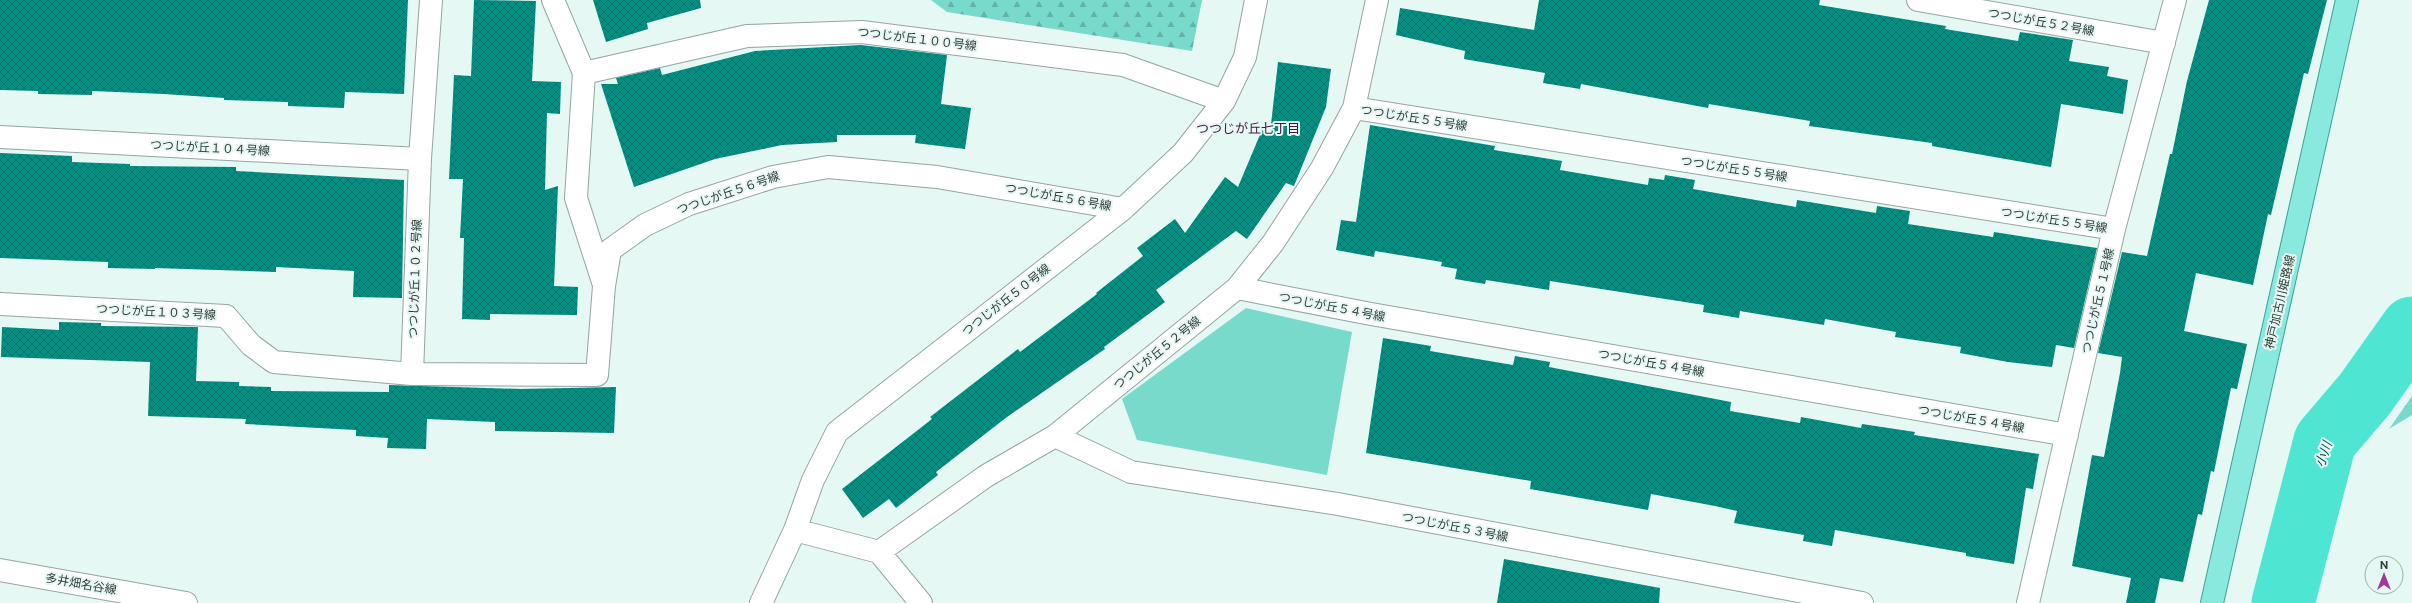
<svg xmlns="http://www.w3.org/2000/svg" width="2412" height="603" font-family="'Public Sans','Noto Sans JP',sans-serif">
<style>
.green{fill:#78dacb}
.forest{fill:url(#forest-firs)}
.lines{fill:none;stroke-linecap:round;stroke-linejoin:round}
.river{stroke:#4ee6d3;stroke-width:63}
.building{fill:url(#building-cross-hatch)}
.minor-casing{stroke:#94a5a2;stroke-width:24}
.major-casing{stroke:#38a296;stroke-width:24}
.minor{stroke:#fff;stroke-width:22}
.major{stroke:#89e9de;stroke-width:22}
.labels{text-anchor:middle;stroke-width:4;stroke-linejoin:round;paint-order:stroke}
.street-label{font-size:12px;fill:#343b3a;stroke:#e6f8f4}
.neighbourhood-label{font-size:13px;fill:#491442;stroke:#e6f8f4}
.water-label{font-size:13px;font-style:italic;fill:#034942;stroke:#e6f8f4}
</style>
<defs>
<pattern id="forest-firs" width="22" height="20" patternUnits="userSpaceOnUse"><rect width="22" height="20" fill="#78dacb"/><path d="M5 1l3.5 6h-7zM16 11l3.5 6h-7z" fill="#63b2a6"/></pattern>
<pattern id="building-cross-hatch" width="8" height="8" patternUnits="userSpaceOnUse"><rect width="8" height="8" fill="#038f82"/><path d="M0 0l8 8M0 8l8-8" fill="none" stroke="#06766b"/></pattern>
</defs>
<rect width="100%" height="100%" fill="#e6f8f4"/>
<path class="green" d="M 1246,308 L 1352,332 L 1327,475 L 1137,440 L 1122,399 Z"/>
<path class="forest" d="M 931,0 L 1202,0 L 1192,51 L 947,12 Z
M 2412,396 L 2412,415 L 2389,429 Z"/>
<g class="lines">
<path class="river" d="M 2283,603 L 2325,441 L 2365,394 L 2412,328"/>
</g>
<path class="building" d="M 0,0 L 408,0 L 404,94 L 345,92 L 344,108 L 288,106 L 288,102 L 224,100 L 224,98 L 164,94 L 92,91 L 92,95 L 38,94 L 38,91 L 0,90 Z
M 474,0 L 536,1 L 532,81 L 561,82 L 560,114 L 547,113 L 545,190 L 558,186 L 554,286 L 578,287 L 577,315 L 490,314 L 490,320 L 462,319 L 464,238 L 460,238 L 463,179 L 449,179 L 454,75 L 471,76 Z
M 593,0 L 700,0 L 701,8 L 647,23 L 648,29 L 606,42 Z
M 1539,0 L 1820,0 L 1819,5 L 1946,26 L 1945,29 L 2018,41 L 2020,32 L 2073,40 L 2069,61 L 2109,67 L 2107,76 L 2128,80 L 2123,114 L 2061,104 L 2051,167 L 1932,146 L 1932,143 L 1809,126 L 1810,121 L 1709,104 L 1708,108 L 1581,84 L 1580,89 L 1543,83 L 1545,73 L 1464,59 L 1465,51 L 1396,35 L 1400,8 L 1534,30 Z
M 2209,0 L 2327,0 L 2308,74 L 2304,73 L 2271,215 L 2268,214 L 2253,285 L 2196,273 L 2184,331 L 2247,344 L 2237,389 L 2231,388 L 2214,472 L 2211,471 L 2202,515 L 2198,514 L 2183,582 L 2160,578 L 2155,603 L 2126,603 L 2131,578 L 2072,566 L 2092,455 L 2104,457 L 2120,373 L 2122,357 L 2098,353 L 2122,252 L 2147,256 L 2170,154 L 2172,154 L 2187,81 Z
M 861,45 L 947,55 L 941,104 L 971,108 L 965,149 L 915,143 L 916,135 L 837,135 L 837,142 L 782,145 L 715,159 L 634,187 L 601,84 L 618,84 L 616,78 L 660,68 L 662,75 L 755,51 Z
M 1278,62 L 1331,69 L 1326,107 L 1294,186 L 1286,183 L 1247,239 L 1236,231 L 1156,290 L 1165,302 L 1104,347 L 1105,349 L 1007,417 L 936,472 L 938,475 L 896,508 L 889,499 L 863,518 L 842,489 L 932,419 L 930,417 L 1018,349 L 1020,352 L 1097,294 L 1096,293 L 1143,256 L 1137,248 L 1175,219 L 1185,233 L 1225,177 L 1238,187 L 1262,130 L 1270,133 Z
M 1370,125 L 1495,146 L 1494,150 L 1562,161 L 1560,170 L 1648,185 L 1649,178 L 1664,180 L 1665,175 L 1695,180 L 1693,189 L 1796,207 L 1797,200 L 1876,213 L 1877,206 L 1910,211 L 1908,224 L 1993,237 L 1994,232 L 2097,248 L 2074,348 L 2056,345 L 2052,367 L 2008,362 L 1960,353 L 1961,347 L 1895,337 L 1896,332 L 1825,319 L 1824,325 L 1740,311 L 1739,318 L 1703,312 L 1704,305 L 1550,281 L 1549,290 L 1486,280 L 1485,284 L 1455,279 L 1457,269 L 1441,266 L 1442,262 L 1375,251 L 1374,257 L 1336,250 L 1341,220 L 1356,222 Z
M 0,153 L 72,156 L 72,162 L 130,164 L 130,166 L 236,167 L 236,171 L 404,180 L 402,298 L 353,297 L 354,271 L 276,267 L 276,272 L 155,268 L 155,269 L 108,268 L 108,262 L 0,258 Z
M 59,322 L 101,323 L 101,326 L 198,327 L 196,381 L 239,382 L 239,386 L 271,387 L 271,391 L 389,392 L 389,385 L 521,389 L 616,387 L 614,433 L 495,431 L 495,422 L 427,419 L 426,449 L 387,448 L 388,438 L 356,436 L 356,430 L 245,424 L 246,419 L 148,416 L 150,362 L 1,357 L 2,327 L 59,330 Z
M 1383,338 L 1431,346 L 1430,351 L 1513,365 L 1515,356 L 1550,362 L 1549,367 L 1731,402 L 1730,411 L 1800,423 L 1801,417 L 1861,428 L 1862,424 L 1915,432 L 1914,435 L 2039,454 L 2033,489 L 2026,488 L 2014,564 L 1966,556 L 1966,553 L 1835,530 L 1832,546 L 1803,541 L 1804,535 L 1734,523 L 1737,511 L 1715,506 L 1651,494 L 1648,510 L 1530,489 L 1531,481 L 1366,453 Z
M 1504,559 L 1660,588 L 1659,603 L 1497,603 Z"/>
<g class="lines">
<defs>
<path id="minor" d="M 431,0 L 420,159 L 412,374 L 597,375 L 604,286 L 610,250 L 645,225 L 689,204 L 773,177 L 828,167 L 937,177 L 1123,209
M 553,0 L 584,73 L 576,198 L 603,282
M 1918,0 L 2164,43
M 584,73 L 747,36 L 862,32 L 1123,65 L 1224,101
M 1354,108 L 2114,229
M 0,137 L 420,159
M 1237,288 L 1371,314 L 2067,435
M 0,304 L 226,316 L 251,345 L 274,362 L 412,374
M 1055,436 L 1131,472 L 1338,504 L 1862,603
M 795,530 L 879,552 L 986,476 L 1055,436 L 1237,288 L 1273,243 L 1322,168 L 1354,108 L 1377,0
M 879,552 L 921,603
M 0,570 L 186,603
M 761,603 L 795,530 L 813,480 L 837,432 L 1123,209 L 1183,153 L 1224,101 L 1245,57 L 1256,0
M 2028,603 L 2114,229 L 2175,0"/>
<path id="major" d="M 2212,603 L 2347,0"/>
</defs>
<use href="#minor" class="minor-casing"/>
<use href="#major" class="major-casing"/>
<use href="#minor" class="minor"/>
<use href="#major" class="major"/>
</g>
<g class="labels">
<g class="street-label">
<text transform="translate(2041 22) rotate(10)" y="4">つつじが丘５２号線</text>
<text transform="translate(917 39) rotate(7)" y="4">つつじが丘１００号線</text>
<text transform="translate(1414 118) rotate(9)" y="4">つつじが丘５５号線</text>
<text transform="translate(210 148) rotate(3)" y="4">つつじが丘１０４号線</text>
<text transform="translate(1734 169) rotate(9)" y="4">つつじが丘５５号線</text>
<text transform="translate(728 193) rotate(-19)" y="4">つつじが丘５６号線</text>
<text transform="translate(1058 197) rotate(10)" y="4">つつじが丘５６号線</text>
<text transform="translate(2054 220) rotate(9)" y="4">つつじが丘５５号線</text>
<text transform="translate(415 279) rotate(-88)" y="4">つつじが丘１０２号線</text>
<text transform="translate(1006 300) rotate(-38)" y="4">つつじが丘５０号線</text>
<text transform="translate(2098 301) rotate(-77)" y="4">つつじが丘５１号線</text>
<text transform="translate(2280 302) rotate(-77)" y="4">神戸加古川姫路線</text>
<text transform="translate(1332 307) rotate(11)" y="4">つつじが丘５４号線</text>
<text transform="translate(156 312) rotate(3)" y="4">つつじが丘１０３号線</text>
<text transform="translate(1157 353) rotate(-39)" y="4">つつじが丘５２号線</text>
<text transform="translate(1651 363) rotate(10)" y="4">つつじが丘５４号線</text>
<text transform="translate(1971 419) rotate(10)" y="4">つつじが丘５４号線</text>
<text transform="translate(1455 527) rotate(11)" y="4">つつじが丘５３号線</text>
<text transform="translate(81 584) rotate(10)" y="4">多井畑名谷線</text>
</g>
<g class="neighbourhood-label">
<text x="1248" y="133">つつじが丘七丁目</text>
</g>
<g class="water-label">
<text transform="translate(2323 454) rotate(-71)" y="5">小川</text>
</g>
</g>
<g transform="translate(2384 575)"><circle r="19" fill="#e6f8f4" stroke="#9facaa"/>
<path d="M0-3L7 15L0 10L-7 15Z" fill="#a53897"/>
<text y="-6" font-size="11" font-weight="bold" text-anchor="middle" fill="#343b3a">N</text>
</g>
</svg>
